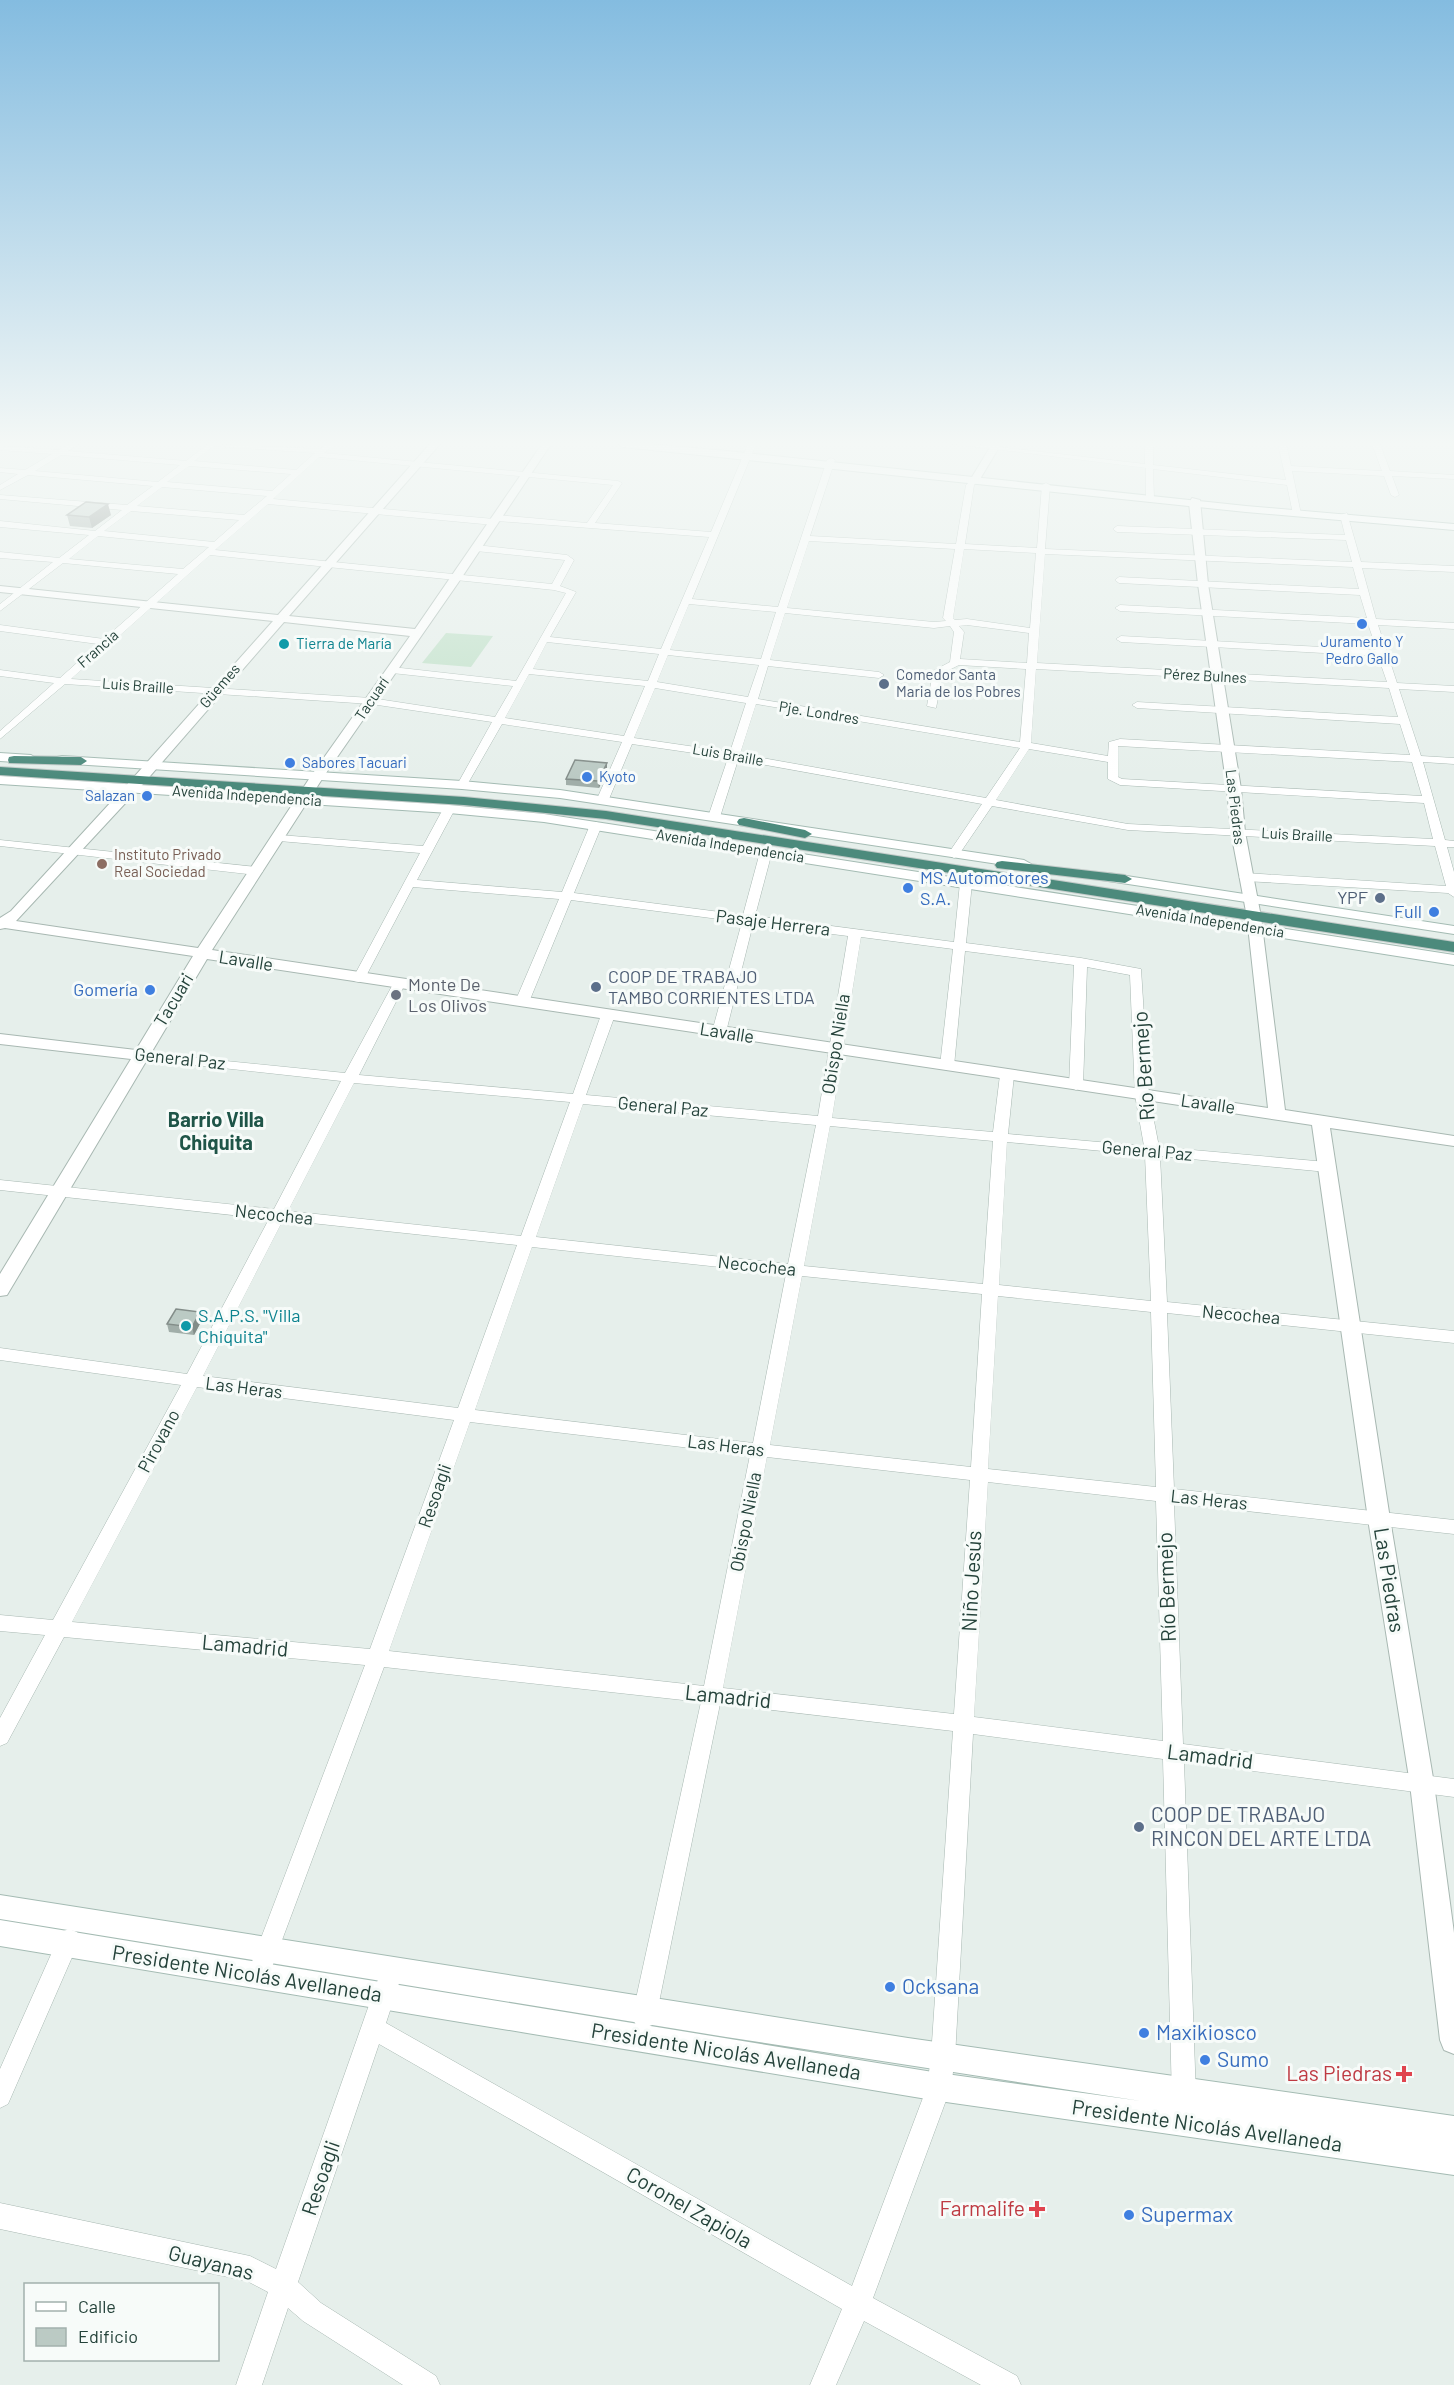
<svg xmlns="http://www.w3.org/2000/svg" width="1454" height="2385" font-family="Barlow,sans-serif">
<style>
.green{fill:#bfe0c8}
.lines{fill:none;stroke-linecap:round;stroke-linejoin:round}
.minor-casing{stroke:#a8b8b2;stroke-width:1}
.tertiary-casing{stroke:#a8b8b2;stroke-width:2}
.secondary-casing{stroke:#a4bbb3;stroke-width:2}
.trunk-casing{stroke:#c2cac8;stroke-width:2}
.minor{fill:#fff;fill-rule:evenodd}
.tertiary{fill:#fff;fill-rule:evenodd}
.secondary{fill:#fff;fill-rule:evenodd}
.trunk{fill:#4c8a7c;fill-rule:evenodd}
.wall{fill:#a1aea9}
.shaded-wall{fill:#838d89}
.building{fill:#bbcac4;stroke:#838d89;stroke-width:1.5}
.shop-dot{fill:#3f7fe0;stroke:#f7fbf9;stroke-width:2}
.culture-dot{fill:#0f9aa8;stroke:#f7fbf9;stroke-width:2}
.service-dot{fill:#5c6f8a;stroke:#f7fbf9;stroke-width:2}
.education-dot{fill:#8d6e63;stroke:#f7fbf9;stroke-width:2}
.worship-dot{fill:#6b7280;stroke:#f7fbf9;stroke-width:2}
.health-dot{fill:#e0444e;stroke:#f7fbf9;stroke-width:2}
.labels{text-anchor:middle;stroke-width:6;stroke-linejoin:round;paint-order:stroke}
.far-shop-label{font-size:15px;fill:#366cbe;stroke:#f7fbf9;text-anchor:start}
.far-culture-label{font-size:15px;fill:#0d838f;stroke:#f7fbf9;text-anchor:start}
.far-street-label{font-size:15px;fill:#24423a;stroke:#f7fbf9}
.far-service-label{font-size:15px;fill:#4e5e75;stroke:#f7fbf9;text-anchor:start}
.far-education-label{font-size:15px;fill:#785e54;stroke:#f7fbf9;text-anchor:start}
.shop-label{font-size:18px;fill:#366cbe;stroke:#f7fbf9;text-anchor:end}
.service-label{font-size:18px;fill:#4e5e75;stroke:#f7fbf9;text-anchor:end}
.street-label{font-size:18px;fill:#24423a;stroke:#f7fbf9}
.worship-label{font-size:18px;fill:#5b616d;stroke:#f7fbf9;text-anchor:start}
.culture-label{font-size:18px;fill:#0d838f;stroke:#f7fbf9;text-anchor:start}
.neighbourhood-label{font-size:20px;font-weight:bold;fill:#1f5548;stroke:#f7fbf9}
.near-street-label{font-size:21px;fill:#24423a;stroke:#f7fbf9}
.near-service-label{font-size:21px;fill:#4e5e75;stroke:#f7fbf9;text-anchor:start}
.near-shop-label{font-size:21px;fill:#366cbe;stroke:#f7fbf9;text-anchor:start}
.near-health-label{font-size:21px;fill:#be3a42;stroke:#f7fbf9;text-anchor:end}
</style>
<rect width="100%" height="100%" fill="#e6efeb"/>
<path class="green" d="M 446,633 L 493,636 L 471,667 L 422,663 Z"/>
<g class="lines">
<defs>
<path id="minor" d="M 70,444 L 79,444 L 68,451 L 186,461 L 208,444 L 320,449 L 326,444 L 334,444 L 324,453 L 618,481 L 622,483 L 595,523 L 711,532 L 748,444 L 756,444 L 692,599 L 778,607 L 827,460 L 831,458 L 835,460 L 810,536 L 956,544 L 966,485 L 977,475 L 981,477 L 974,485 L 965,544 L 1037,548 L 1042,485 L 1046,483 L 1050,485 L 1045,549 L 1352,562 L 1346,540 L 1117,532 L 1113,529 L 1117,526 L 1345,535 L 1340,515 L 1347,513 L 1361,562 L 1454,566 L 1454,572 L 1362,568 L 1376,619 L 1454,623 L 1454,629 L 1378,625 L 1397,683 L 1454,686 L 1454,692 L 1399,689 L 1421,756 L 1454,758 L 1454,764 L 1423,762 L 1445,840 L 1454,841 L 1454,847 L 1447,847 L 1454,872 L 1454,897 L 1448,893 L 1245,881 L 1239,877 L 1245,873 L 1446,886 L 1435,846 L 1128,830 L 992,806 L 958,856 L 954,858 L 948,854 L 982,804 L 738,760 L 720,817 L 714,820 L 708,817 L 728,758 L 632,744 L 609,799 L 603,802 L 597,799 L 622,742 L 502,724 L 467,785 L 462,788 L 457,785 L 492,722 L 371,704 L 65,684 L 0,739 L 0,731 L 54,683 L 0,676 L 0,670 L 60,678 L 98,644 L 0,631 L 0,625 L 104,639 L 178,574 L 63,563 L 0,611 L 0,604 L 53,562 L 0,558 L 0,552 L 59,558 L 89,535 L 0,527 L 0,521 L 95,531 L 122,510 L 0,499 L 0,495 L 127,505 L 153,486 L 28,475 L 0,490 L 0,485 L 18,474 L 0,472 L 0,468 L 25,470 L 52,454 L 0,450 L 0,446 L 59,450 ZM 214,446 L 315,453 L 296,470 L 194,461 ZM 61,455 L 180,465 L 158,482 L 35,471 ZM 319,457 L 613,485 L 587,523 L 497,515 L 494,516 L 494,519 L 273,499 ZM 189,466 L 291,474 L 272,491 L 167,482 ZM 162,487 L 267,496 L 244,515 L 137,506 ZM 268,504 L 494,525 L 497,524 L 497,521 L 709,537 L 661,649 L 550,637 L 576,592 L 560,586 L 574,560 L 567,555 L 476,545 L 472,548 L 476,551 L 565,560 L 552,584 L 215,550 ZM 131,511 L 239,520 L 214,542 L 104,531 ZM 98,536 L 209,547 L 183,569 L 69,559 ZM 809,541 L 955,549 L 943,618 L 946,621 L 934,622 L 787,608 ZM 964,549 L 1036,553 L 1030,628 L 967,619 L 955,620 L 953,618 ZM 1045,554 L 1353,567 L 1359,589 L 1119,577 L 1115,580 L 1119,583 L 1360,595 L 1367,618 L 1120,605 L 1115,608 L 1120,611 L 1368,624 L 1377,650 L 1121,636 L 1116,639 L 1121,642 L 1378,656 L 1387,682 L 1037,663 ZM 210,555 L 554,590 L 566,593 L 516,681 L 392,667 L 387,670 L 392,673 L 513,686 L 495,717 L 371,698 L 71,679 ZM 689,604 L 776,612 L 761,659 L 670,650 ZM 785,613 L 934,628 L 950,626 L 954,632 L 950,662 L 933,671 L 927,706 L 936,708 L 943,673 L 959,665 L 1026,669 L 1020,742 L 758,699 L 768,666 L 879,678 L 884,675 L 879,672 L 770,660 ZM 967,625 L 1029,633 L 1027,663 L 960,659 L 964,632 L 959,626 ZM 547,642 L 659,654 L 648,681 L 533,669 ZM 668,655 L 759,665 L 748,697 L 657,682 ZM 1036,669 L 1389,688 L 1398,717 L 1137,702 L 1132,705 L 1137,708 L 1400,724 L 1410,755 L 1120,739 L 1109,742 L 1108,756 L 1031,743 ZM 529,674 L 645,686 L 624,736 L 505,718 ZM 655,688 L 746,703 L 730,752 L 634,738 ZM 756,704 L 1020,748 L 986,798 L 740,754 ZM 1118,746 L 1412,762 L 1422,796 L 1122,779 L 1118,777 ZM 1029,749 L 1108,762 L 1108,779 L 1120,785 L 1424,803 L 1433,839 L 1128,824 L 996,800 Z
M 953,444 L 973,444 L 1145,464 L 1145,444 L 1153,444 L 1153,465 L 1286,480 L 1278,444 L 1286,444 L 1291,466 L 1382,471 L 1372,444 L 1380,444 L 1390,471 L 1454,475 L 1454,479 L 1392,476 L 1399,495 L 1395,497 L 1391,495 L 1384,476 L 1292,471 L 1301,514 L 1297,516 L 1293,514 L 1287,485 L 1153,469 L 1154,498 L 1150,500 L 1146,498 L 1146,468 Z
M 449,806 L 455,809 L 417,880 L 562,892 L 590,825 L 596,822 L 602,825 L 574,893 L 743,915 L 760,852 L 766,849 L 772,852 L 755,916 L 954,942 L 960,883 L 966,879 L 972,883 L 966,943 L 1081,958 L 1141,969 L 1149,1095 L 1159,1147 L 1327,1162 L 1334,1167 L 1327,1172 L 1160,1156 L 1167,1302 L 1454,1331 L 1454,1343 L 1167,1313 L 1174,1489 L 1454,1520 L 1454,1534 L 1174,1503 L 1183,1744 L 1454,1779 L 1454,1797 L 1184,1762 L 1196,2097 L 1192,2105 L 1184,2109 L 1176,2105 L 1172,2097 L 1163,1759 L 973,1734 L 955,2057 L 951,2087 L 873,2298 L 1017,2376 L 1021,2385 L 981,2385 L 864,2321 L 836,2385 L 810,2385 L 842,2309 L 379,2044 L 298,2282 L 321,2303 L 436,2376 L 440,2385 L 403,2385 L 303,2321 L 288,2308 L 262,2385 L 236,2385 L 268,2292 L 247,2281 L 0,2229 L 0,2203 L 250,2256 L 276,2269 L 381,1971 L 384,1963 L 392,1960 L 400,1963 L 403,1971 L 386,2023 L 852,2286 L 927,2087 L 931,2057 L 953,1731 L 720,1704 L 656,2017 L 652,2025 L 644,2028 L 636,2025 L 632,2017 L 701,1702 L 384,1667 L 269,1975 L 266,1983 L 258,1986 L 250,1983 L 247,1975 L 365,1665 L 64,1637 L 7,1743 L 0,1746 L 0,1718 L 45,1635 L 0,1631 L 0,1615 L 53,1620 L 181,1385 L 0,1360 L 0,1348 L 187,1374 L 269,1219 L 0,1190 L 0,1180 L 274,1209 L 341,1081 L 141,1059 L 134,1055 L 136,1052 L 345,1073 L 393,984 L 399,980 L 405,984 L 359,1075 L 573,1094 L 601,1015 L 608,1011 L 615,1015 L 586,1095 L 818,1116 L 848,936 L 753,924 L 726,1032 L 719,1036 L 712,1032 L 742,922 L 571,900 L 529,1002 L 522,1006 L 515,1002 L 559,899 L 413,887 L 365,978 L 359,982 L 354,981 L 353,978 L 420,853 L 279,841 L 273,838 L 279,835 L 423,846 L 443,809 ZM 861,937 L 953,949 L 940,1066 L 947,1070 L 954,1066 L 965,951 L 1074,965 L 1069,1086 L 1076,1090 L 1083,1086 L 1087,967 L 1130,975 L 1135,1095 L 1144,1146 L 1008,1134 L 1014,1075 L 1007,1071 L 1000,1075 L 993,1132 L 832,1118 ZM 354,1083 L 570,1102 L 521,1236 L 288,1211 ZM 583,1104 L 816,1125 L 788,1264 L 536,1237 ZM 830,1126 L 993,1141 L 983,1284 L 804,1266 ZM 1007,1142 L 1145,1155 L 1151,1301 L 999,1285 ZM 283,1220 L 517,1245 L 458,1408 L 203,1376 ZM 532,1247 L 786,1274 L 753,1443 L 475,1410 ZM 802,1276 L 982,1294 L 971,1467 L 770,1445 ZM 998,1296 L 1151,1312 L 1156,1487 L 988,1469 ZM 197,1387 L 454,1420 L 370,1649 L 72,1622 ZM 470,1422 L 750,1455 L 704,1686 L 389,1651 ZM 767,1457 L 970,1480 L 954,1714 L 723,1688 ZM 988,1482 L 1156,1501 L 1163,1741 L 974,1717 Z
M 0,840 L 257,867 L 263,871 L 257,875 L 0,846 Z
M 69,1929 L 77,1932 L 80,1939 L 8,2104 L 0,2108 L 0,2069 L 61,1932 Z"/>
<path id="tertiary" d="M 430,444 L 440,444 L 289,616 L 415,629 L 542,444 L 551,444 L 458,583 L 324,776 L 212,950 L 1268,1108 L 1247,917 L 1231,832 L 1227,789 L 1198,584 L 1189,503 L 1192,498 L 1200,500 L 1208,584 L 1241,789 L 1245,832 L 1261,917 L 1285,1110 L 1454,1136 L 1454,1146 L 1330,1128 L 1390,1519 L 1434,1784 L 1454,1933 L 1454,2054 L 1444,2050 L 1440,2040 L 1410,1784 L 1368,1519 L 1312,1125 L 207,959 L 10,1290 L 7,1295 L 0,1296 L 0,1274 L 131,1059 L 0,1044 L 0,1034 L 136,1050 L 193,956 L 5,928 L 0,929 L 0,918 L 11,911 L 134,777 L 273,621 L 0,592 L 0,586 L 278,615 ZM 284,622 L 410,636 L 311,776 L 198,948 L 16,921 L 144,783 Z
M 992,444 L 1001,444 L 980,479 L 974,479 L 972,477 Z"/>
<path id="secondary" d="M 618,444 L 648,444 L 727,451 L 1246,506 L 1454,524 L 1454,530 L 1246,512 L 623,447 Z
M 0,753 L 31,755 L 37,759 L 31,763 L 0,761 Z
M 62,756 L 462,781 L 560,790 L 1024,860 L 1031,864 L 1024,868 L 560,798 L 462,789 L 57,763 L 56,760 L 57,757 Z
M 0,776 L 449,805 L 544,814 L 1454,955 L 1454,965 L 544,822 L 449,813 L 0,784 Z
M 1107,873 L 1454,926 L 1454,934 L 1102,880 L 1100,877 L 1102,874 Z
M 0,1895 L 908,2038 L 1454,2116 L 1454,2175 L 939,2101 L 0,1946 L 0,1920 L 939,2073 L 1141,2101 L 726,2037 L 0,1919 Z"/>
<path id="trunk" d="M 14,756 L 81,757 L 87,761 L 81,765 L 9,763 L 8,760 L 9,757 Z
M 0,767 L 464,797 L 606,811 L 1454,942 L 1454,952 L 606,819 L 464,805 L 0,775 Z
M 744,818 L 805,830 L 812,834 L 805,838 L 739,825 L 737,822 L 739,819 Z
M 1002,861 L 1125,875 L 1132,879 L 1125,883 L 997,868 L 995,865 L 997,862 Z"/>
</defs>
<use href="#minor" class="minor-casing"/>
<use href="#tertiary" class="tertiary-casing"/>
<use href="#secondary" class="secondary-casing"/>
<use href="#trunk" class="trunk-casing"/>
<use href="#minor" class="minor"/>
<use href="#tertiary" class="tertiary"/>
<use href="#secondary" class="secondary"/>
<use href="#trunk" class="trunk"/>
</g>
<path class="wall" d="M 67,515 L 111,515 L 92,528 L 70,526 Z
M 607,763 L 607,769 L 599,788 L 566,785 L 566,779 Z
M 202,1320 L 194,1335 L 169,1332 L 167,1324 Z"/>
<path class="shaded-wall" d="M 108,504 L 111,515 L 92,528 L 89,517 Z
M 607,763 L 607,769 L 599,788 L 598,781 Z
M 200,1312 L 202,1320 L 194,1335 L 192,1327 Z"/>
<path class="building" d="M 86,502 L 108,504 L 89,517 L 67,515 Z
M 575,760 L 607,763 L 598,781 L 566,779 Z
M 176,1309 L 200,1312 L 192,1327 L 167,1324 Z"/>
<linearGradient id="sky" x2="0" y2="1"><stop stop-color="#84bce0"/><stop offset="0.57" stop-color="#f4f8f6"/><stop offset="1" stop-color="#f4f8f6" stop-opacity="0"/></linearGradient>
<rect width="1454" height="778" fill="url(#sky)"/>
<g class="shop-dot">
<circle cx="1362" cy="624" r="6"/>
<circle cx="290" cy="763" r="6"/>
<circle cx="587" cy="777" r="6"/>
<circle cx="147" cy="796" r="6"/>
<circle cx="908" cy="888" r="6"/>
<circle cx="1434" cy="912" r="6"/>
<circle cx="150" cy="990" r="6"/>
<circle cx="890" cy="1987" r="6"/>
<circle cx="1144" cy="2033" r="6"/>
<circle cx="1205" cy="2060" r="6"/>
<circle cx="1129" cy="2215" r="6"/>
</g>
<g class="culture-dot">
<circle cx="284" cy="644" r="6"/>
<circle cx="186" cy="1326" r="6"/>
</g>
<g class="service-dot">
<circle cx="884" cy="684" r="6"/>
<circle cx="1380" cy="898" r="6"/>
<circle cx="596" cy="987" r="6"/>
<circle cx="1139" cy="1827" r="6"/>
</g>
<circle class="education-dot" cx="102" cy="864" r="6"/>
<circle class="worship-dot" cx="396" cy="995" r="6"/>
<g class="health-dot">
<path d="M1401 2065h6v6h6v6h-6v6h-6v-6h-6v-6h6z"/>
<path d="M1034 2200h6v6h6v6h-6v6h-6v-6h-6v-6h6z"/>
</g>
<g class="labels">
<g class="far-shop-label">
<text x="1362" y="647" text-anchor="middle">Juramento Y<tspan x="1362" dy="17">Pedro Gallo</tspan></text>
<text x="302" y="768">Sabores Tacuari</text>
<text x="599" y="782">Kyoto</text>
<text x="135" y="801" text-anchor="end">Salazan</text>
</g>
<g class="far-culture-label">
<text x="296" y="649">Tierra de María</text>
</g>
<g class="far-street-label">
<text transform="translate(98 649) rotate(-41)" y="5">Francia</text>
<text transform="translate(1205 676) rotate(3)" y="5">Pérez Bulnes</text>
<text transform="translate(138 686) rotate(4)" y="5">Luis Braille</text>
<text transform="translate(220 686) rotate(-49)" y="5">Güemes</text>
<text transform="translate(372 699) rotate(-56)" y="5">Tacuarí</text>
<text transform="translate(819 713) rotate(9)" y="5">Pje. Londres</text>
<text transform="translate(728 755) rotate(10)" y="5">Luis Braille</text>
<text transform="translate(247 796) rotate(4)" y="5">Avenida Independencia</text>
<text transform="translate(1235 807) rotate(83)" y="5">Las Piedras</text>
<text transform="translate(1297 835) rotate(3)" y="5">Luis Braille</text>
<text transform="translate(730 846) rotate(9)" y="5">Avenida Independencia</text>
<text transform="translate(1210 921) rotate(9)" y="5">Avenida Independencia</text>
</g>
<g class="far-service-label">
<text x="896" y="680">Comedor Santa<tspan x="896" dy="17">Maria de los Pobres</tspan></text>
</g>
<g class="far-education-label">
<text x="114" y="860">Instituto Privado<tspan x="114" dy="17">Real Sociedad</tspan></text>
</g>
<g class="shop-label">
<text x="920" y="884" text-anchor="start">MS Automotores<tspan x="920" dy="21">S.A.</tspan></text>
<text x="1422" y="918">Full</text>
<text x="138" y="996">Gomería</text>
</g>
<g class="service-label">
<text x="1368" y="904">YPF</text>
<text x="608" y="983" text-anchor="start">COOP DE TRABAJO<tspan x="608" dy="21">TAMBO CORRIENTES LTDA</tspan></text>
</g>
<g class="street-label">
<text transform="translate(773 923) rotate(7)" y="6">Pasaje Herrera</text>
<text transform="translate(246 961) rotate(9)" y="6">Lavalle</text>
<text transform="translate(174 1000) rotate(-59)" y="6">Tacuari</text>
<text transform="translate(727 1033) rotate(9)" y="6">Lavalle</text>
<text transform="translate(836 1044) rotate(-81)" y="6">Obispo Niella</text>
<text transform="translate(180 1059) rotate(6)" y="6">General Paz</text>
<text transform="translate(1208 1104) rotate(8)" y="6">Lavalle</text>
<text transform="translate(663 1107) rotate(5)" y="6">General Paz</text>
<text transform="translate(1147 1151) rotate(5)" y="6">General Paz</text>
<text transform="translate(274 1215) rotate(6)" y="6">Necochea</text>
<text transform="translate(757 1266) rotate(6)" y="6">Necochea</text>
<text transform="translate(1241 1315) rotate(5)" y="6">Necochea</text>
<text transform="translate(244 1388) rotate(7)" y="6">Las Heras</text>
<text transform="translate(159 1441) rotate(-62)" y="6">Pirovano</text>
<text transform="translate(726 1446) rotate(7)" y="6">Las Heras</text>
<text transform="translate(435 1496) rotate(-71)" y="6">Resoagli</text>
<text transform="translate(1209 1500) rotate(6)" y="6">Las Heras</text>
<text transform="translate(746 1522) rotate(-79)" y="6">Obispo Niella</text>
</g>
<g class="worship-label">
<text x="408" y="991">Monte De<tspan x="408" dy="21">Los Olivos</tspan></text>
</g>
<g class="culture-label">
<text x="198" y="1322">S.A.P.S. "Villa<tspan x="198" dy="21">Chiquita"</tspan></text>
</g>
<g class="neighbourhood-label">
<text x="216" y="1127">Barrio Villa<tspan x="216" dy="23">Chiquita</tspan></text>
</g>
<g class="near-street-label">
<text transform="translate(1144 1066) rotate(-94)" y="7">Río Bermejo</text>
<text transform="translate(1389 1580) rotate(81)" y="7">Las Piedras</text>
<text transform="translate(972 1581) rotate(-87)" y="7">Niño Jesús</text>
<text transform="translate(1167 1587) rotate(-92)" y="7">Río Bermejo</text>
<text transform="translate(245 1646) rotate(5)" y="7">Lamadrid</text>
<text transform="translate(728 1697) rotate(6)" y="7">Lamadrid</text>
<text transform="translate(1210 1757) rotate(7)" y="7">Lamadrid</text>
<text transform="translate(247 1974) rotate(9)" y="7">Presidente Nicolás Avellaneda</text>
<text transform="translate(726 2052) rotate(9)" y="7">Presidente Nicolás Avellaneda</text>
<text transform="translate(1207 2126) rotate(8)" y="7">Presidente Nicolás Avellaneda</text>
<text transform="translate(321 2178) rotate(-71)" y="7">Resoagli</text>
<text transform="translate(689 2208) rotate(30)" y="7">Coronel Zapiola</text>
<text transform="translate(211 2263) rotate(14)" y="7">Guayanas</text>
</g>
<g class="near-service-label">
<text x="1151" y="1822">COOP DE TRABAJO<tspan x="1151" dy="24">RINCON DEL ARTE LTDA</tspan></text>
</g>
<g class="near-shop-label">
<text x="902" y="1994">Ocksana</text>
<text x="1156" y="2040">Maxikiosco</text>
<text x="1217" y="2067">Sumo</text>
<text x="1141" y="2222">Supermax</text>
</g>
<g class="near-health-label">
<text x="1392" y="2081">Las Piedras</text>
<text x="1025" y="2216">Farmalife</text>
</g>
</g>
<rect x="24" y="2283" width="195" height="78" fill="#f7fbf9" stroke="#a3b1ad" stroke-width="1.5"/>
<rect x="36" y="2302" width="30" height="9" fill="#ffffff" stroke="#a3b1ad" stroke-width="1.5"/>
<text x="78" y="2313" font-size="18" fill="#24423a">Calle</text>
<rect x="36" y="2328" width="30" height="18" fill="#bbcac4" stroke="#a3b1ad" stroke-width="1.5"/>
<text x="78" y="2343" font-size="18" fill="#24423a">Edificio</text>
</svg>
